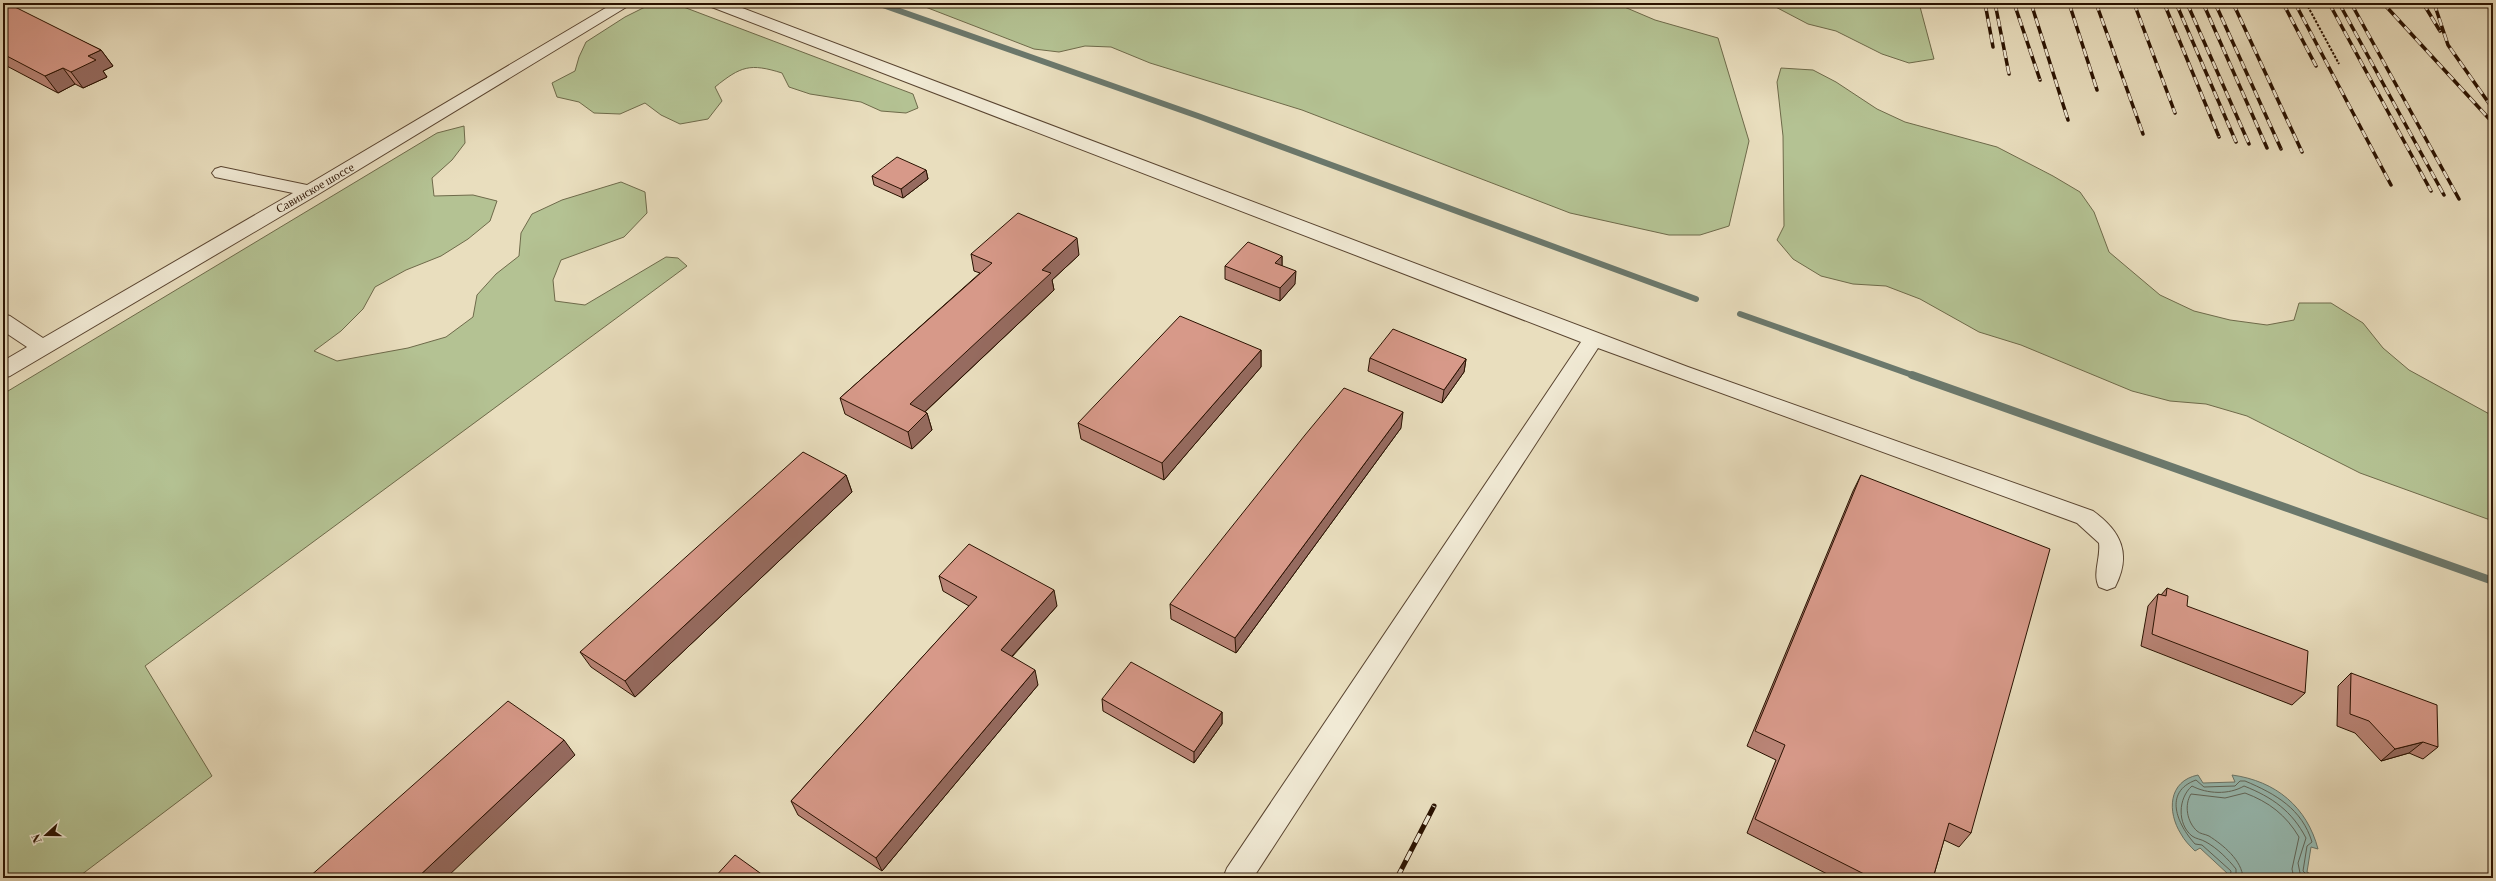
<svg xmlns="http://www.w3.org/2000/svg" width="2496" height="881" font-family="'Libre Bodoni',serif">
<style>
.green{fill:#b4c293;stroke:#6e6a4a}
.water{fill:#97bcb4;stroke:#6b786c}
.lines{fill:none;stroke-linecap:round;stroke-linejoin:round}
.shore{stroke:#60665a;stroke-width:1}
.stream-far1{stroke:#6b786c;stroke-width:6}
.stream{stroke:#6b786c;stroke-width:8}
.minor-casing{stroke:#594430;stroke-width:2}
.path{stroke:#291100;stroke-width:2;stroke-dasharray:2.5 1.5;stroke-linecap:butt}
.minor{fill:#f1ead5;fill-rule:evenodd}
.rail-far1-casing{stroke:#291100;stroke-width:3.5}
.rail-casing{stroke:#291100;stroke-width:5}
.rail-far1{stroke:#f1ead5;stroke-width:2.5;stroke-dasharray:8;stroke-linecap:butt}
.rail{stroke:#f1ead5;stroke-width:3.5;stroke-dasharray:10;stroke-linecap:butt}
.wall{fill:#b98476;stroke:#291100}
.shaded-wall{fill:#966b60;stroke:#291100}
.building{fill:#d79989;stroke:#291100}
.labels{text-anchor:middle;stroke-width:3;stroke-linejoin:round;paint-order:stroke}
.street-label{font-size:12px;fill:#291100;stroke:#f1ead5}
</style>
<rect width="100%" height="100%" fill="#e9debe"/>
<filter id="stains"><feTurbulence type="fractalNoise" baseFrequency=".005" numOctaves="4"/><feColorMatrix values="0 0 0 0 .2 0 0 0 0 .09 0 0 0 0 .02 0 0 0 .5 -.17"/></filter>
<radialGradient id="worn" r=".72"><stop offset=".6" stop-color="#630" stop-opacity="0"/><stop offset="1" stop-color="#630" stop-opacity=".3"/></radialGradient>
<path class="green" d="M 673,3 L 913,94 L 918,108 L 906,113 L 881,111 L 861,102 L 810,94 L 789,87 L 782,73 C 750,63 741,66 715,87 L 722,101 L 708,119 L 680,124 L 661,115 L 645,103 L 620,114 L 594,113 L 579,102 L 557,97 L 552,83 L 575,71 L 579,57 L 586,42 L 625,17 L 647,6 Z
M 915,3 L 1615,3 L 1655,20 L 1718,38 L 1749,141 L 1729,226 L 1700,235 L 1669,235 L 1570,213 L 1302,110 L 1150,63 L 1111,47 L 1085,46 L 1059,52 L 1034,49 Z
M 1768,3 L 1919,3 L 1934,59 L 1909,63 L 1882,54 L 1836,31 L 1808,24 Z
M 1781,68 L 1813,70 L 1836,82 L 1877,109 L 1905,122 L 1997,147 L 2053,176 L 2080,192 L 2094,212 L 2109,252 L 2160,295 L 2194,311 L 2230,320 L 2267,325 L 2294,320 L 2299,303 L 2331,303 L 2363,323 L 2383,348 L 2409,370 L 2493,416 L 2493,521 L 2360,473 L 2247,416 L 2206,404 L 2170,401 L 2132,391 L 2021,345 L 1979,332 L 1920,299 L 1886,286 L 1853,284 L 1821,276 L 1793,259 L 1777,240 L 1784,226 L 1783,136 L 1777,82 Z
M 464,126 L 465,143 L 452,160 L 432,178 L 434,196 L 473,195 L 497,201 L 490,221 L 468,239 L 441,256 L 406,270 L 375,287 L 363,309 L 341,331 L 314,351 L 337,361 L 408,348 L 446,337 L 473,317 L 477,295 L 496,274 L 519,256 L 521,233 L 532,214 L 562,200 L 621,182 L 645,192 L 647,213 L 624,237 L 561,260 L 553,280 L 555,301 L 585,305 L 666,257 L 678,258 L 687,266 L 145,666 L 212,776 L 77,878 L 3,878 L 3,394 L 437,133 Z"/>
<path class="water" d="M 2198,775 L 2203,783 L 2235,782 L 2232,775 C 2276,781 2307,807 2318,849 L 2311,847 L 2307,872 L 2317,878 L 2223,878 L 2228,874 L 2200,848 L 2195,851 C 2190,846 2184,840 2181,834 C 2167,812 2168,781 2198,775 Z"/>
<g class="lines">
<path class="shore" d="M 2230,878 L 2231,871 L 2202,845 L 2195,844 C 2177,824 2163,792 2196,780 L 2204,787 L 2235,786 L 2240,781 L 2245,781 C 2276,794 2302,809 2312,842 L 2307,846 L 2303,871 L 2310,878
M 2236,878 L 2236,869 C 2228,859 2217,848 2206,842 C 2201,839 2196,839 2192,836 C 2177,824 2178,798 2192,786 C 2207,794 2229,795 2244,786 C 2272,797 2292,811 2306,838 L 2298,863 L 2301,878
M 2243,878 C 2242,860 2223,845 2209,836 C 2205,834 2200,834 2197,831 C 2187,822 2184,805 2191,794 L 2225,798 L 2245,793 C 2269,802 2286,815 2299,837 L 2292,869 L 2294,878"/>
<path class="stream-far1" d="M 877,3 L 1198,116 L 1696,299
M 1740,314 L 1915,376"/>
<path class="stream" d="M 1912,375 L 2493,581"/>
<defs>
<path id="minor" d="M 614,3 L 633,3 L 317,195 L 10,376 L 3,378 L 3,361 L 27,347 L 3,331 L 3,314 L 10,316 L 43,338 L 293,193 L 215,177 L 212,173 L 215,169 L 221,167 L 307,185 Z
M 707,3 L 729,3 L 1688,367 L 2093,511 C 2121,531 2132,554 2115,587 L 2107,590 L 2099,587 C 2092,574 2101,558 2099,543 L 2077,523 L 1598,348 L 1253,878 L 1223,878 L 1227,868 L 1581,342 L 709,6 Z"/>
</defs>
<use href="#minor" class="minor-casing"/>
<path class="path" d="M 2306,3 L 2339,64"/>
<use href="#minor" class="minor"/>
<defs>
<path id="rail-far1" d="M 1985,3 L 1993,47
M 1995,3 L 2009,74
M 2014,3 L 2040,80
M 2031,3 L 2068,120
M 2069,3 L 2097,90
M 2096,3 L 2143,134
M 2134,3 L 2175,113
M 2164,3 L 2219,137
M 2176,3 L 2236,142
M 2187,3 L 2249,144
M 2203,3 L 2267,148
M 2215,3 L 2281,149
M 2233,3 L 2302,152
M 2283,3 L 2316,66
M 2295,3 L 2391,185
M 2329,3 L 2431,191
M 2339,3 L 2444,195
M 2351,3 L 2459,199
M 2383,3 L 2493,123
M 2423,3 L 2440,31
M 2434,3 L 2448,45 L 2493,109"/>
<path id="rail" d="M 1397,878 L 1434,806"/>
</defs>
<use href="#rail-far1" class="rail-far1-casing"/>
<use href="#rail" class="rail-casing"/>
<use href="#rail-far1" class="rail-far1"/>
<use href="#rail" class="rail"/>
</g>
<path class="wall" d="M 3,3 L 101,50 L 113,66 L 103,71 L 107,77 L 83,88 L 75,84 L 58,93 L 3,64 Z
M 926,170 L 928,179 L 903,198 L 874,185 L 872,176 Z
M 971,254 L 1079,255 L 1052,280 L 1054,290 L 925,412 L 927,413 L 932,430 L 912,449 L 845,414 L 840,398 L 980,273 L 974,271 Z
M 1282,256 L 1282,266 L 1295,284 L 1280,301 L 1225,279 L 1225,266 Z
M 1261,350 L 1261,367 L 1164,480 L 1081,439 L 1078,423 Z
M 1370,358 L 1466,359 L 1464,372 L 1442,403 L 1368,371 Z
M 1401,428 L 1236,653 L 1171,619 L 1170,604 Z
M 846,475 L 852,492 L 635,697 L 591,667 L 580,652 Z
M 1861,475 L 1971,833 L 1959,847 L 1944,840 L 1933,878 L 1835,878 L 1747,833 L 1776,760 L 1747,746 L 1853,491 Z
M 939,576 L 1057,606 L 1012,657 L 1038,685 L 882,871 L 798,815 L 791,801 L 969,606 L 943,591 Z
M 2167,588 L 2187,606 L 2305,693 L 2292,705 L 2141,646 L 2148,606 L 2158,594 L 2161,595 Z
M 2351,673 L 2438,747 L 2423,759 L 2409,753 L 2381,761 L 2355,733 L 2337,726 L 2338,686 Z
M 1102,699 L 1222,712 L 1222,724 L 1194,763 L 1103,711 Z"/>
<path class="shaded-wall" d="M 101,50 L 113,66 L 103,71 L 107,77 L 83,88 L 71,72 L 88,56 Z
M 63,68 L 75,84 L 58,93 L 45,76 Z
M 926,170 L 928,179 L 903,198 L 901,189 Z
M 1077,238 L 1079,255 L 1052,280 L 1054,290 L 915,421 L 910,404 L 1042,270 Z
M 1282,256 L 1282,269 L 1275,263 Z
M 1296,271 L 1295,284 L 1280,301 L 1280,288 Z
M 1261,350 L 1261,367 L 1164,480 L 1162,463 Z
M 1466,359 L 1464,372 L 1442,403 L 1444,390 Z
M 1403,412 L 1401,428 L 1236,653 L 1235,638 Z
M 927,413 L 932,430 L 912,449 L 908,432 Z
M 846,475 L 852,492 L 635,697 L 625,681 Z
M 1054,590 L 1057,606 L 1004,665 L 1001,650 Z
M 1035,670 L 1038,685 L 882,871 L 876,858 Z
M 1222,712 L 1222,724 L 1194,763 L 1194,752 Z
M 564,740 L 575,755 L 446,878 L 417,878 Z
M 2423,742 L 2409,753 L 2381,761 L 2395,749 Z"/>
<path class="building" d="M 3,3 L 7,3 L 101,50 L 88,56 L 96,60 L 71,72 L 63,68 L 45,76 L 3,54 Z
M 897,157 L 926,170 L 901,189 L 872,176 Z
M 1018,213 L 1077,238 L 1042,270 L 1051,273 L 910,404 L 927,413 L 908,432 L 840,398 L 992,263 L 971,254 Z
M 1248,242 L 1282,256 L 1275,263 L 1296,271 L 1280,288 L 1225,266 Z
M 1180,316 L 1261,350 L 1162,463 L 1078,423 Z
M 1393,329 L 1466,359 L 1444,390 L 1370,358 Z
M 1344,388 L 1403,412 L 1235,638 L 1170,604 L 1305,435 Z
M 803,452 L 846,475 L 625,681 L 580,652 Z
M 1861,475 L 2050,549 L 1971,833 L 1949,823 L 1933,878 L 1872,878 L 1755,819 L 1785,745 L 1755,731 Z
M 969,544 L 1054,590 L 1001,650 L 1035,670 L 876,858 L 791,801 L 977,597 L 939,576 Z
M 2167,588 L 2188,596 L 2187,606 L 2308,651 L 2305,693 L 2152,634 L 2158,594 L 2166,596 Z
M 1131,662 L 1222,712 L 1194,752 L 1102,699 Z
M 2351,673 L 2437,705 L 2438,747 L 2423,742 L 2395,749 L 2369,721 L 2350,714 Z
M 508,701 L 564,740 L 417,878 L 308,878 Z
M 735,855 L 767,878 L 714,878 Z
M 930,875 L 935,878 L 928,878 Z"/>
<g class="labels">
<g class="street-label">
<text transform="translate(315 188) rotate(-30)" y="4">Савинское шоссе</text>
</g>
</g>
<rect width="2496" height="881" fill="none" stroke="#e9debe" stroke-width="16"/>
<rect x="4" y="4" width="2488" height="873" fill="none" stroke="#291100" stroke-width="2"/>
<rect x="8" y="8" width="2480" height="865" fill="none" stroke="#291100"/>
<g transform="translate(46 835) rotate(249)" stroke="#f1ead5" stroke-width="3" paint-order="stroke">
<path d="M0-3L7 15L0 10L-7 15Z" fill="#291100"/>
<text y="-6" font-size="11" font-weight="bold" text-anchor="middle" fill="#291100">N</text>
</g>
<rect width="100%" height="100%" filter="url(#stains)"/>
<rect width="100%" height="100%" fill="url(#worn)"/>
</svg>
